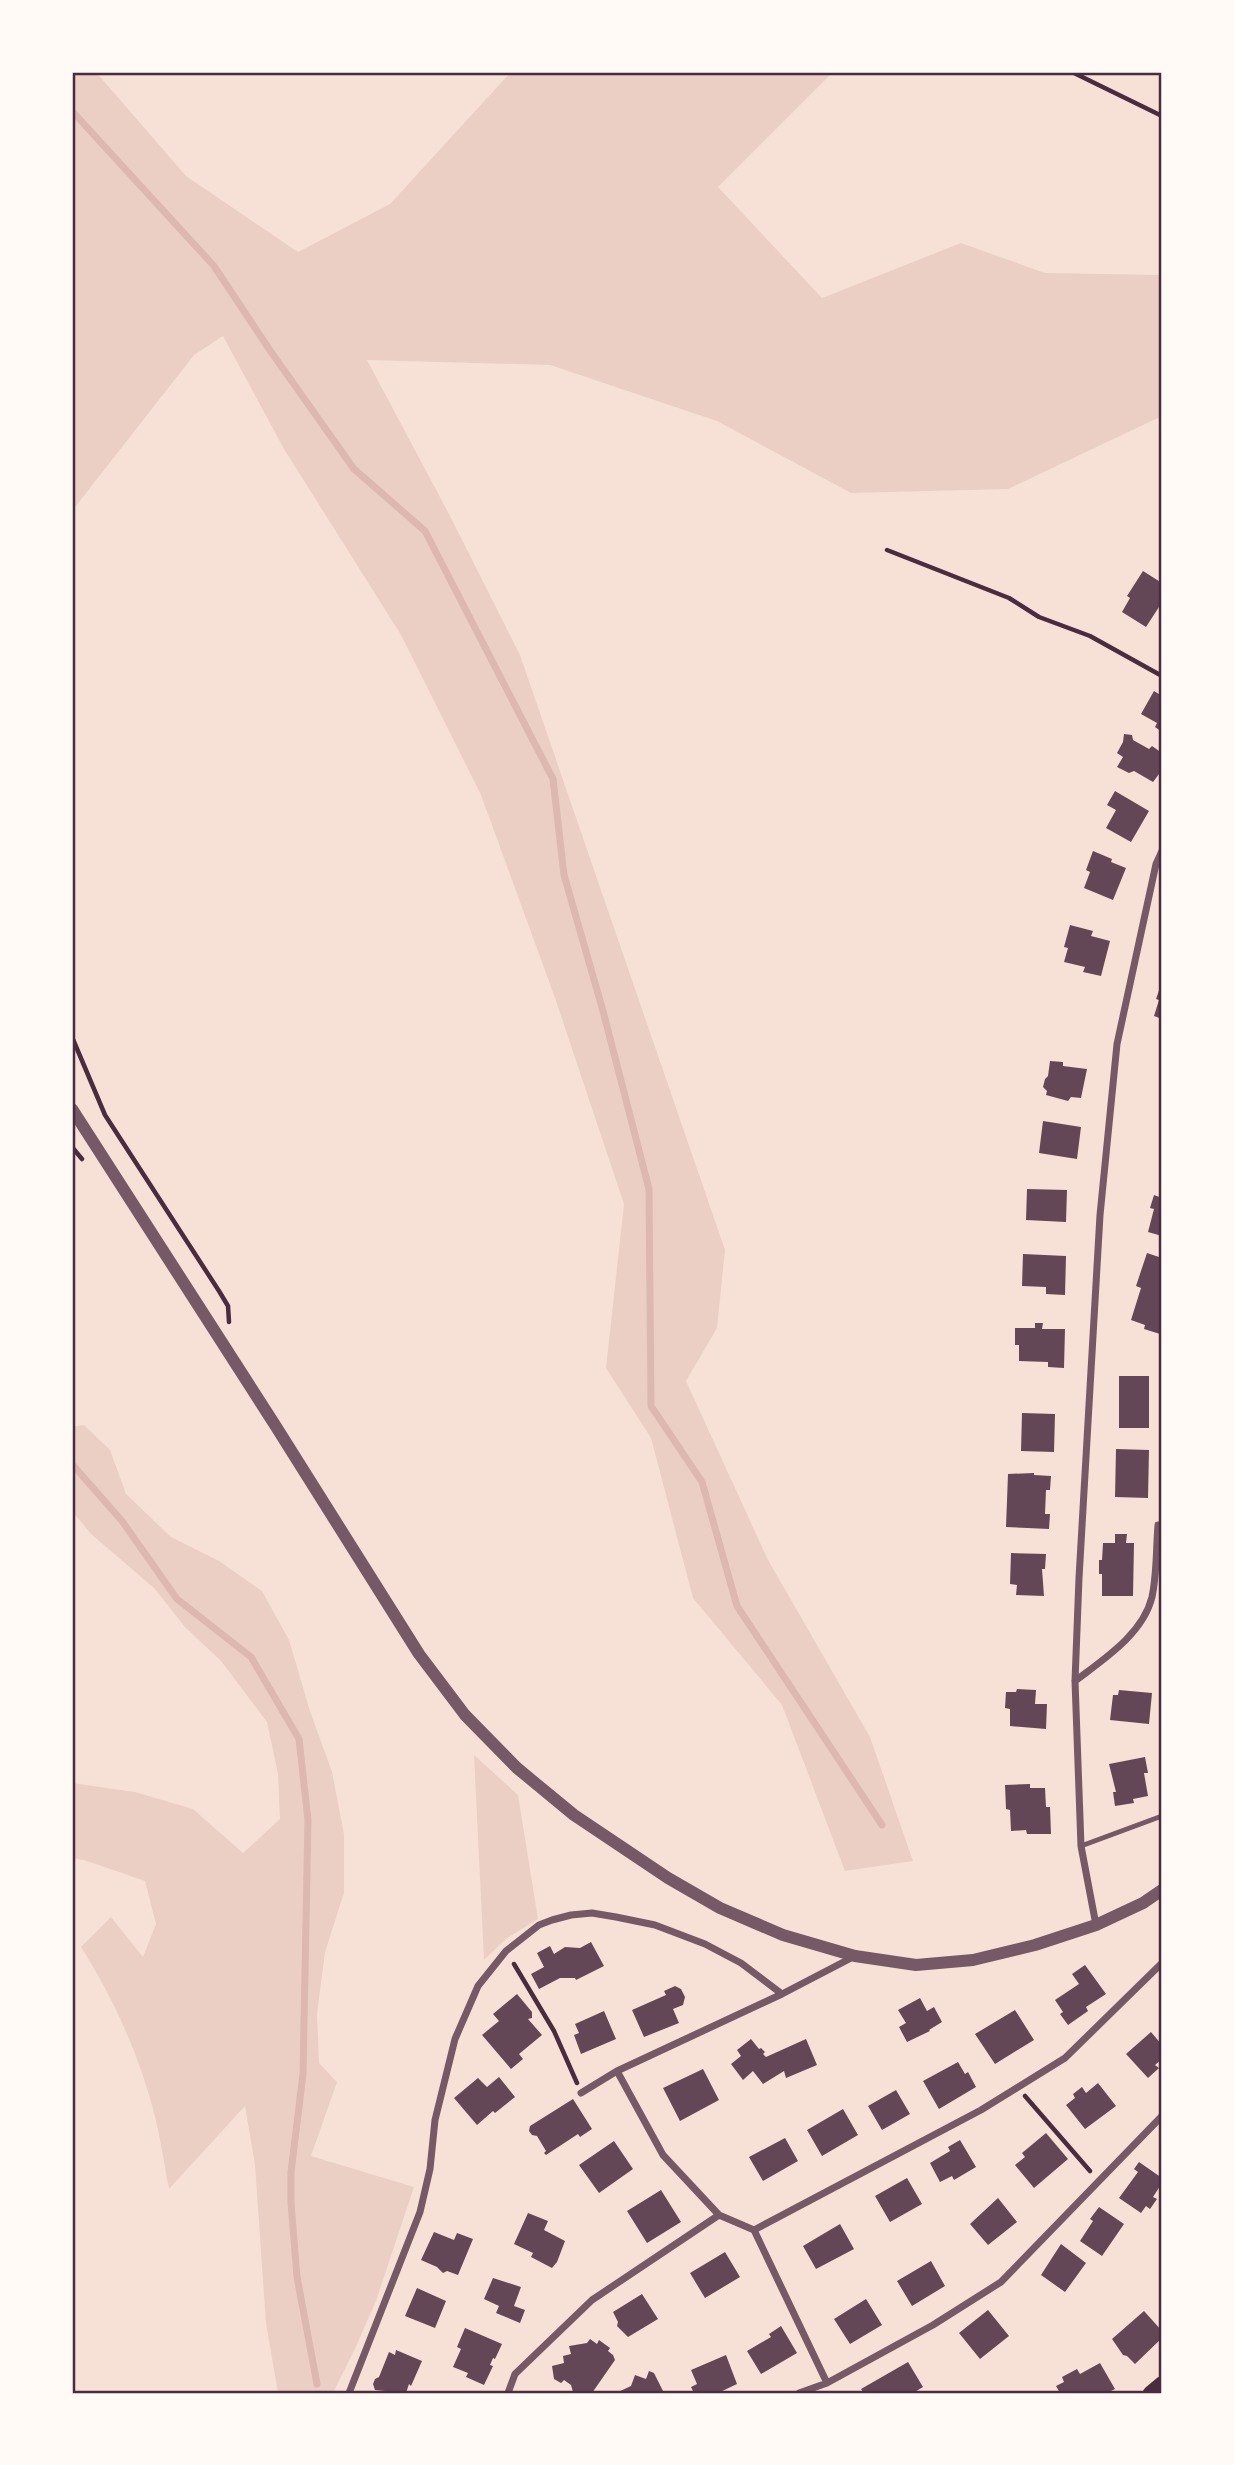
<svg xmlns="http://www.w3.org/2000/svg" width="1234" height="2465" font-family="Quicksand,sans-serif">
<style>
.green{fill:#ebcfc5}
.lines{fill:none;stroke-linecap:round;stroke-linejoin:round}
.stream{stroke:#dcb8b0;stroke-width:7}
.building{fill:#644757}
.path{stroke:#4a2c40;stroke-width:4.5}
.service{stroke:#755966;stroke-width:5}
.minor{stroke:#755966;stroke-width:7}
.tertiary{stroke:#755966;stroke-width:12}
.secondary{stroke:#4a2c40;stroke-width:14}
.neatline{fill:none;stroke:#4a2c40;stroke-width:2.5}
</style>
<rect width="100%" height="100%" fill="#f7e1d7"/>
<path class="green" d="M 72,72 L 96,72 L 186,176 L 298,252 L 390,204 L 511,72 L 833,72 L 718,187 L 822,298 L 961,243 L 1045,273 L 1162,275 L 1162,416 L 1008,489 L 851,493 L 717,421 L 550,365 L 367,360 L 449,514 L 520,655 L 725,1250 L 717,1328 L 686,1381 L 768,1560 L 870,1737 L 913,1861 L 845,1871 L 782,1705 L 693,1598 L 651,1438 L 606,1368 L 624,1204 L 555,998 L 481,795 L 401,635 L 284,449 L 223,336 L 194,355 L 72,511 Z
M 84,1425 L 110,1450 L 126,1494 L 171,1537 L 219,1561 L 262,1591 L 289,1640 L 310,1711 L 332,1772 L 344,1834 L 344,1893 L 325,1952 L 317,2014 L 319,2063 L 337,2082 L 311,2156 L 414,2187 L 376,2301 L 354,2351 L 333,2393 L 278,2393 L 266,2323 L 255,2165 L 245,2106 L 169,2189 C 164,2163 160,2135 153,2109 C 138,2052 112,1996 81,1947 L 111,1917 L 143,1957 L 156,1924 L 145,1881 L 84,1860 L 72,1858 L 72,1783 L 135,1792 L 193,1809 L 243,1853 L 280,1819 L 278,1774 L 267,1722 L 221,1661 L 185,1627 L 154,1588 L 91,1534 L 72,1511 L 72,1427 Z
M 474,1755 L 518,1795 L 538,1919 L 507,1938 L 484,1960 Z"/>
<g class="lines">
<path class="stream" d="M 72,111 L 214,266 L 269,349 L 354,469 L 425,531 L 553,779 L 564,875 L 603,1011 L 649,1189 L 651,1406 L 702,1482 L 737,1606 L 882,1825
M 72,1464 L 122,1521 L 177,1599 L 251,1657 L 299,1739 L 308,1820 L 303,2074 L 291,2172 L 291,2203 L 297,2277 L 317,2384"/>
</g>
<path class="building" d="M 1143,571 L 1162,583 L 1162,609 L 1159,607 L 1146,627 L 1122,612 L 1130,598 L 1127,596 Z
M 1154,691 L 1162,696 L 1162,732 L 1155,727 L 1157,723 L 1141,714 Z
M 1124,734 L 1132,735 L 1133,740 L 1149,749 L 1152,746 L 1162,753 L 1162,770 L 1153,782 L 1134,771 L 1129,773 L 1117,767 L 1123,757 L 1117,753 L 1123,742 Z
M 1115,791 L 1149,811 L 1131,842 L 1106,828 L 1116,810 L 1107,805 Z
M 1093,851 L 1112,859 L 1111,862 L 1126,868 L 1113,900 L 1084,888 L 1090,872 L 1086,870 Z
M 1070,925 L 1093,931 L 1091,936 L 1110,941 L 1101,976 L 1083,972 L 1085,967 L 1064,962 L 1068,948 L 1064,947 Z
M 1162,982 L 1162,1019 L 1154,1016 L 1159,1000 L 1156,999 Z
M 1050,1061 L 1063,1062 L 1063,1066 L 1087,1069 L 1081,1098 L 1071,1097 L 1068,1101 L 1046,1095 L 1047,1091 L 1043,1087 L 1045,1079 L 1048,1076 Z
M 1043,1121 L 1081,1127 L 1077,1159 L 1039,1153 Z
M 1027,1189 L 1067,1190 L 1066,1222 L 1026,1220 Z
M 1154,1195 L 1162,1198 L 1162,1236 L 1148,1232 L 1154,1209 L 1150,1208 Z
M 1147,1253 L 1162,1258 L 1162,1326 L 1160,1334 L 1144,1329 L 1145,1325 L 1131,1320 L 1141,1288 L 1136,1286 Z
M 1023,1254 L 1066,1256 L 1065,1295 L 1046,1294 L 1046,1287 L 1022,1286 Z
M 1035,1323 L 1043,1323 L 1042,1329 L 1065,1329 L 1064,1368 L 1048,1367 L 1048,1362 L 1019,1361 L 1019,1345 L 1015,1345 L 1015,1328 L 1035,1328 Z
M 1119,1376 L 1149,1376 L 1149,1428 L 1119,1428 Z
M 1022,1413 L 1055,1414 L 1054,1452 L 1021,1451 Z
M 1116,1449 L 1149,1450 L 1148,1498 L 1115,1497 Z
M 1034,1473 L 1034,1475 L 1051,1476 L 1050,1490 L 1046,1490 L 1045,1514 L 1050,1514 L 1049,1529 L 1006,1527 L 1008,1474 Z
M 1115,1534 L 1127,1534 L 1126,1543 L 1134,1543 L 1133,1596 L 1102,1596 L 1102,1574 L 1099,1574 L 1099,1560 L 1102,1560 L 1103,1543 L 1115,1543 Z
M 1011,1553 L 1046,1554 L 1045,1569 L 1042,1569 L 1044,1596 L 1016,1595 L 1017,1585 L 1010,1584 Z
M 1017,1689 L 1036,1690 L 1035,1704 L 1047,1704 L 1046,1729 L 1010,1726 L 1010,1709 L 1005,1708 L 1006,1692 L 1016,1692 Z
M 1119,1690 L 1152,1693 L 1149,1724 L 1110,1720 L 1113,1695 L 1118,1695 Z
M 1145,1757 L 1148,1773 L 1144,1773 L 1148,1796 L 1133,1799 L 1134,1803 L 1115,1806 L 1113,1792 L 1116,1792 L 1109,1764 Z
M 1030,1784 L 1030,1788 L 1045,1788 L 1046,1807 L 1050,1807 L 1051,1834 L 1027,1834 L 1026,1830 L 1011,1831 L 1010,1810 L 1006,1809 L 1005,1785 Z
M 591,1942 L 604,1966 L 576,1980 L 575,1978 L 560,1978 L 539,1989 L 531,1974 L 544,1967 L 537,1953 L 550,1946 L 554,1954 L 565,1947 L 580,1948 Z
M 1085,1965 L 1106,1994 L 1086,2007 L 1088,2011 L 1068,2025 L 1060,2014 L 1063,2012 L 1055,2000 L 1079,1984 L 1072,1974 Z
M 675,1986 L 681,1989 L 685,1997 L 683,2005 L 673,2009 L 679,2023 L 644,2037 L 632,2010 L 666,1995 L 664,1991 Z
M 517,1994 L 532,2012 L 532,2018 L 528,2019 L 542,2035 L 519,2054 L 523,2059 L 511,2069 L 482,2035 L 499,2021 L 493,2014 Z
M 920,1998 L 927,2011 L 934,2007 L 942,2022 L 929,2030 L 930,2031 L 907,2042 L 899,2027 L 906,2023 L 898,2010 Z
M 1015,2010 L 1034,2040 L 995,2064 L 975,2034 Z
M 604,2011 L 616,2039 L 581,2054 L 574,2035 L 579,2033 L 575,2024 Z
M 1151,2032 L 1162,2045 L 1162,2059 L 1155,2065 L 1159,2068 L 1148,2078 L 1126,2054 Z
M 751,2039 L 759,2049 L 761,2048 L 765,2052 L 763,2054 L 766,2057 L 806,2039 L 817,2065 L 786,2078 L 784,2071 L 763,2084 L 753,2071 L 743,2080 L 731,2064 L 741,2056 L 737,2050 Z
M 958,2062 L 965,2074 L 968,2072 L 976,2087 L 939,2109 L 923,2081 Z
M 703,2069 L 719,2100 L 680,2121 L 663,2088 Z
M 499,2077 L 515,2097 L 495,2113 L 493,2111 L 477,2125 L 454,2098 L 478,2078 L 487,2087 Z
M 1098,2083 L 1116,2106 L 1085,2129 L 1066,2105 L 1075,2098 L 1073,2094 L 1082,2087 L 1086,2093 Z
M 896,2090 L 910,2114 L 882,2130 L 868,2106 Z
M 573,2099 L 592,2129 L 580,2137 L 578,2134 L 546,2155 L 544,2153 L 546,2151 L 537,2136 L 532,2135 L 529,2131 L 530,2126 Z
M 843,2109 L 858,2135 L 822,2156 L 807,2130 Z
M 1046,2133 L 1068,2159 L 1034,2188 L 1015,2165 L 1025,2157 L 1022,2153 Z
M 785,2138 L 798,2161 L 763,2181 L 749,2157 Z
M 960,2140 L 976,2167 L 954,2180 L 952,2176 L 940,2182 L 930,2163 L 950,2151 L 948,2147 Z
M 614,2141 L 633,2169 L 599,2193 L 579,2165 Z
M 1139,2162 L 1162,2178 L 1162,2183 L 1153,2197 L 1157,2199 L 1150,2209 L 1146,2206 L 1141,2213 L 1119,2198 L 1138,2172 L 1134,2169 Z
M 907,2178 L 922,2204 L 890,2222 L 875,2196 Z
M 661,2190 L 681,2222 L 647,2243 L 627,2211 Z
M 998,2198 L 1017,2222 L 988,2245 L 970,2224 Z
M 1099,2207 L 1124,2224 L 1102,2256 L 1080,2241 L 1093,2221 L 1090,2219 Z
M 528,2213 L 548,2221 L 544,2230 L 565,2241 L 557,2262 L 552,2268 L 531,2257 L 533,2253 L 514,2244 Z
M 840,2224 L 854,2249 L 816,2269 L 803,2246 Z
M 434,2232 L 454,2240 L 457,2233 L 473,2239 L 458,2275 L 447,2271 L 443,2273 L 437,2267 L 421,2260 Z
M 1061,2244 L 1086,2263 L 1065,2292 L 1041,2275 Z
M 725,2252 L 740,2277 L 705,2298 L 690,2273 Z
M 931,2261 L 945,2286 L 912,2306 L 897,2281 Z
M 493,2278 L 521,2287 L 514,2306 L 525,2310 L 520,2323 L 496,2313 L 499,2306 L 484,2299 Z
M 417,2288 L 446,2301 L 435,2328 L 405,2316 Z
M 642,2294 L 658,2319 L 628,2337 L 617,2326 L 618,2322 L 613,2312 Z
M 866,2299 L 882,2325 L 850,2344 L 834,2319 Z
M 988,2310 L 1009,2336 L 980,2359 L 959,2333 Z
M 1144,2311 L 1162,2331 L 1162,2338 L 1135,2364 L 1127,2356 L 1123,2355 L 1112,2339 Z
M 781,2326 L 797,2353 L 761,2374 L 747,2351 L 771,2337 L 769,2334 Z
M 465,2328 L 502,2344 L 495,2359 L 493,2358 L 490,2365 L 493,2366 L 484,2385 L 466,2377 L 468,2373 L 453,2367 L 461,2349 L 457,2347 Z
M 590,2339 L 597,2344 L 599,2340 L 610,2348 L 608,2351 L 613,2355 L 615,2360 L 592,2393 L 573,2392 L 571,2385 L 564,2380 L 561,2383 L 554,2379 L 552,2366 L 564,2363 L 563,2356 L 571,2354 L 569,2346 L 587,2343 Z
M 396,2350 L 422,2361 L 411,2386 L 409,2384 L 406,2393 L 375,2390 L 373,2384 L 375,2379 L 379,2377 L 389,2352 L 395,2355 Z
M 726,2355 L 737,2384 L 718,2393 L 694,2393 L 691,2387 L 697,2384 L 691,2370 Z
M 908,2362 L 923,2387 L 913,2393 L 864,2393 L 861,2389 Z
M 1100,2363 L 1115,2389 L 1107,2393 L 1060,2393 L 1056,2386 L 1064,2382 L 1062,2377 L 1077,2369 L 1080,2374 Z
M 649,2371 L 654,2373 L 664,2393 L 616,2393 L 631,2386 L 635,2375 L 646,2379 Z"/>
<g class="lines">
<path class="path" d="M 1072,72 L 1162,116
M 887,550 L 1009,598 L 1039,617 L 1090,636 L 1162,676
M 72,1037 L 105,1115 L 219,1291 L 228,1306 L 229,1322
M 72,1147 L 82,1159
M 514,1964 L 554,2031 L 577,2083
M 1025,2096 L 1090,2171"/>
<path class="service" d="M 1081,1846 L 1162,1816"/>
<path class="minor" d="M 1075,1681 C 1104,1659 1143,1634 1152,1597 C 1157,1574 1156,1549 1158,1525
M 1096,1925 L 1081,1846 L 1075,1681 L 1079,1578 L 1100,1215 L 1117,1044 L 1156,864 L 1162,851
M 617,2071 L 663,2155 L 719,2215 L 754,2230 L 827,2383
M 581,2093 L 617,2071 L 782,1994
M 754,2230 L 981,2110 L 1065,2058 L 1162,1963
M 349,2393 L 420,2212 L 430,2169 L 435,2120 L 455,2039 L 478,1986 L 506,1951 L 539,1925 L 552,1920 L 571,1915 L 592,1913 L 616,1917 L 655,1925 L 705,1944 L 741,1963 L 782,1994 L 855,1956
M 508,2393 L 515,2374 L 592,2300 L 719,2215
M 799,2393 L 827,2383 L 933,2325 L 1001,2282 L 1162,2116"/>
<path class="tertiary" d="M 72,1109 L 275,1425 L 419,1654 L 465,1715 L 517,1768 L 574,1815 L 668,1878 L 720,1908 L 783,1935 L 855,1956 L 916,1965 L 973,1960 L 1035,1945 L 1096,1925 L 1143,1903 L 1162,1890"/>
<path class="secondary" d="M 1150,2393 L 1162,2383"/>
</g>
<rect width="1234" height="2465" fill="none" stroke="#fffaf5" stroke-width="147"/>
<rect x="74" y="74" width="1086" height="2318" class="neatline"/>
</svg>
